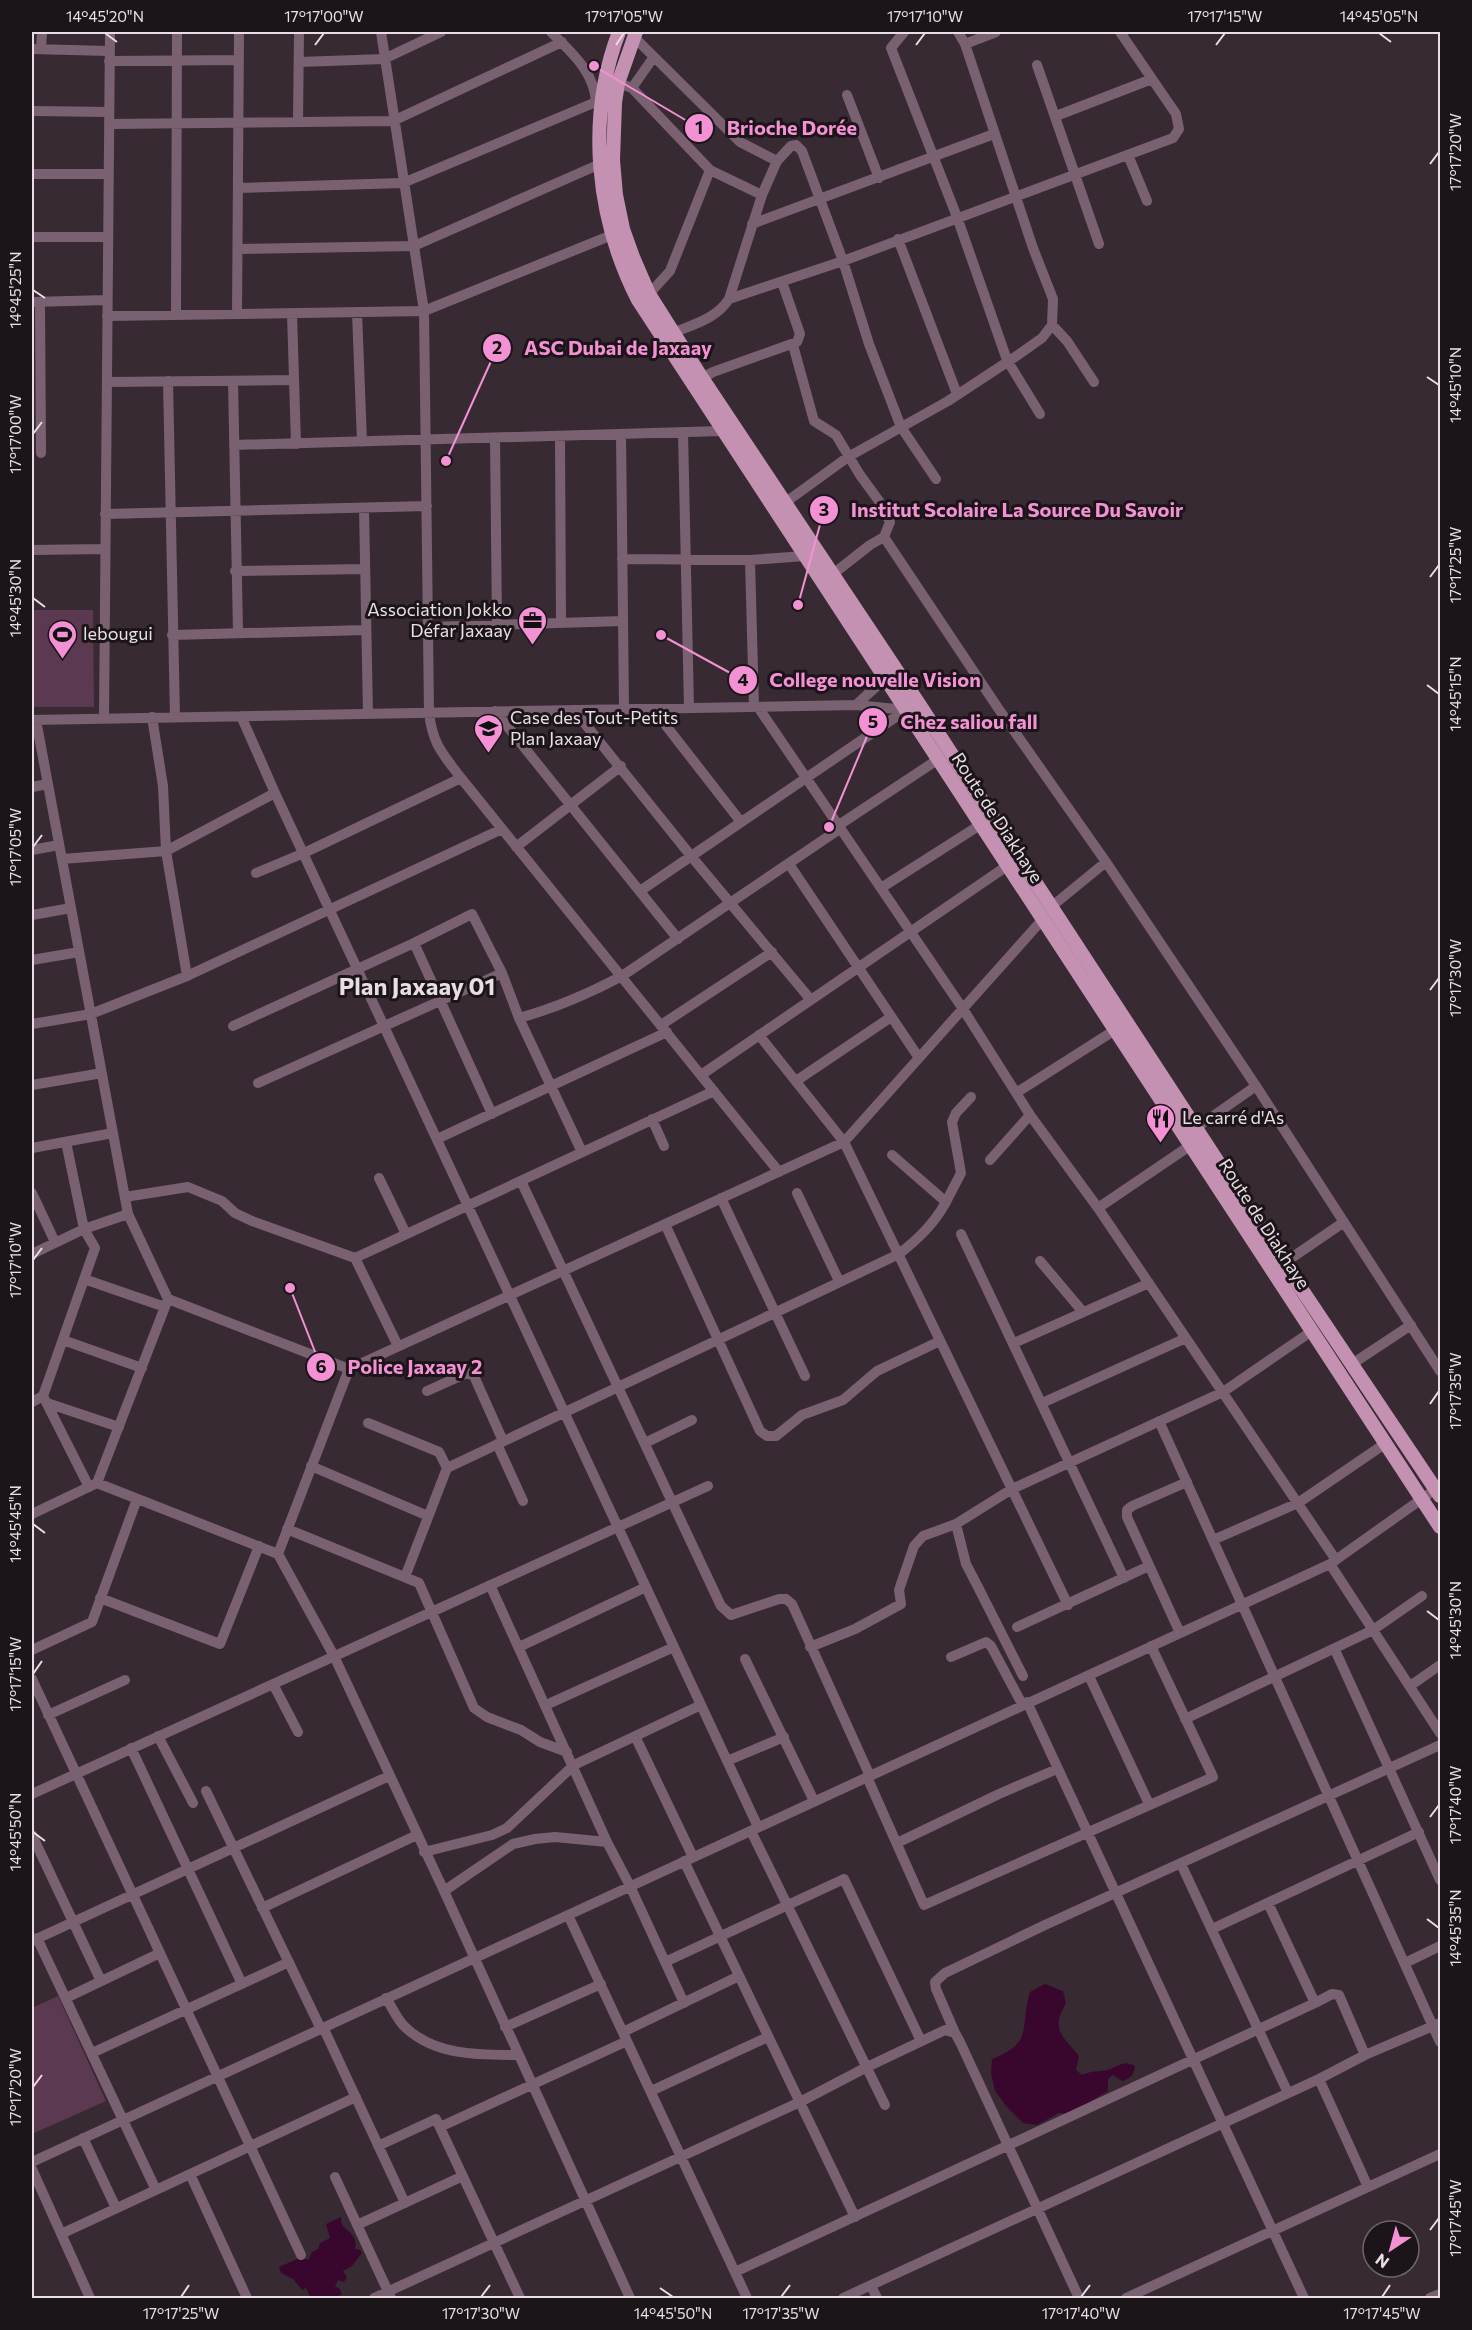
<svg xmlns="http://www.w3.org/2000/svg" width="1472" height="2330" font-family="Commissioner,sans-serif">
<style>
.green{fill:#5b3950}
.water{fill:#39072d}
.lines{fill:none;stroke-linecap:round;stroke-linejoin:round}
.minor{stroke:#7a6171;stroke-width:10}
.major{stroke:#c591b3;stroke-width:14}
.ticks{fill:none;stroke:#e8dee4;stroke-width:2}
.labels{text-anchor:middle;stroke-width:6;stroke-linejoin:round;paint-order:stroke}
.poi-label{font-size:18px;fill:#e8dee4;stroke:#1b1519;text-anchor:start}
.street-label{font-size:18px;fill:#e8dee4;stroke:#1b1519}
.district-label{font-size:24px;font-weight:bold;fill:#e8dee4;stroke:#1b1519}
.leader{fill:none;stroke:#f491d4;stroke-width:2}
.callout-dot{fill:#f491d4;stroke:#1b1519;stroke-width:2}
.mark-label{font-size:18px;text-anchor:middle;font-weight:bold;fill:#111}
.callout-label{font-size:20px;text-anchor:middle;font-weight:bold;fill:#f491d4;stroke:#1b1519;stroke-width:6;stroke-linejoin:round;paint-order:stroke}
.neatline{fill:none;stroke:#e8dee4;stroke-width:2}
.ticks-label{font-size:15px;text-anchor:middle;fill:#e8dee4}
</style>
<rect width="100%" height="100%" fill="#382a33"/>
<path class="green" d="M 32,610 L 93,610 L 94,707 L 32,707 Z
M 58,1996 L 106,2101 L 32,2134 L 32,2008 Z"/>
<path class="water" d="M 1045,1984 L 1063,1991 L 1066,2003 C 1050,2030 1063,2036 1079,2056 L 1076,2070 L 1082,2075 C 1093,2070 1097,2072 1107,2070 C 1118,2067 1123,2059 1135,2066 C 1134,2075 1130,2079 1122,2081 L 1113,2075 L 1108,2079 L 1108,2091 L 1069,2114 L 1059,2113 L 1037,2125 L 1023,2123 L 1006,2106 L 995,2091 L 991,2073 L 992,2059 C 1035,2042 1019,2028 1030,1992 Z
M 341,2217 L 342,2225 C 350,2233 358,2237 355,2249 L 360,2250 L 362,2253 L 352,2266 L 343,2271 L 347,2277 L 344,2282 L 338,2280 L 335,2287 L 339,2288 L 342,2294 L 335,2298 L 311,2298 L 306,2288 L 302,2290 L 293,2279 L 281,2273 L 279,2267 L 302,2257 L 308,2260 L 312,2252 L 318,2249 L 320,2243 L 330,2238 L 326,2224 Z"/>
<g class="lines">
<path class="minor" d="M 381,32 L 424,311 L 429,713 C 433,745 442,753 461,778 L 779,1172
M 551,32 C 571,52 594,71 596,102
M 904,32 L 891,48 L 957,217 L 1007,360 L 1040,414
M 634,37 L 740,142 L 777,161
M 965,44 L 996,32
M 32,49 L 109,51
M 41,49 L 42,32
M 109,61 L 239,60
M 299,62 L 384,59 L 441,32
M 1037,65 L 1099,244
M 618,83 L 632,88 L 710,170 L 762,195
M 632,88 L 653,58
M 847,95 L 879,178
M 32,111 L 109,112
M 1056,116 L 1152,79
M 298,122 L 299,32
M 109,124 L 393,121 L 562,42
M 1128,155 L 1147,201
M 32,174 L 108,174
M 238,188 L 403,183 L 596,102 L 602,102
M 752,224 L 994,134
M 32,237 L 108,237
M 898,239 L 957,394
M 238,249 L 414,246 L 600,164
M 649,294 L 670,271 L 710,170
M 729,299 L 843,261 L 1173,138 L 1179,129 L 1176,114 L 1120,32
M 32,302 L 107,300
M 40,302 L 41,453
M 357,312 L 362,442
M 292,313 L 296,444
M 237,314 L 239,32
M 176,315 L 177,32
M 107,316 L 424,311 L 612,235
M 1052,325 L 1067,341 L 1094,382
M 673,333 C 694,324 716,319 729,299 L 762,195 L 777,161 L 791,146 L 796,145 L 802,151 L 843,261 L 869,344 L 901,427 L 936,479
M 793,345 L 814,421 L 836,435 L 860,475 L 879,501 L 890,522 L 884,537 L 870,545 L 833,574
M 702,378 L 713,372 L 797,342 L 800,334 L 782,282
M 168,381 L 175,717
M 233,381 L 238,632
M 107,382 L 294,380
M 683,432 L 689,708
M 621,434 L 624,709
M 560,436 L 561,623
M 495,438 L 497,625
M 234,445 L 722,431
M 786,502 L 848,457 L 948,401 L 1018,355 L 1042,338 L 1052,325 L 1053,299 L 1033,248 L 965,44 L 958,32
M 364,508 L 368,714
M 105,514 L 427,506
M 884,537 L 998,708 L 1106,862 L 1256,1086 L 1440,1371
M 32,550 L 105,549
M 622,559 L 750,560 L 805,556
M 750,560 L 754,707
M 235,571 L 365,569
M 428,627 L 623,621
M 172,635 L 366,630
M 856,705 L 891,673
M 758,707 L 963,1009 L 1030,1115 L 1098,1208 L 1336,1560
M 653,709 L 741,822
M 574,710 L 691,856 L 811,1000
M 495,711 L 678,939
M 241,716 L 275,793 L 758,1827
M 152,717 L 163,786 L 166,851 L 187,976
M 104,718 L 110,32
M 32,720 L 856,705 L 906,710 L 919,704
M 36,720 L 128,1214 L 168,1299 L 349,1369
M 32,787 L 48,784
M 839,825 L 937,760
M 516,847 L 621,766
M 32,850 L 59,845
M 62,859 L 166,851 L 275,793
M 789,864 L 919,1058
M 256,873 L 304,853 L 461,778
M 881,888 L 980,825
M 640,891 L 906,710
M 1051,907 L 1106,862
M 32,915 L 71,908
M 414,943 L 492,1114
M 32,960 L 79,952
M 519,1018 C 556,1008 588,994 622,976 L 841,828
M 32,1024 L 91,1014 L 187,976 L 502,829
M 661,1025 L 772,952
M 233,1026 L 414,943 L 472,914 L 502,973 L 519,1018 L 582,1152
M 759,1035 L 844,1142 L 1068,1605
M 701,1075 L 1007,866
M 796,1081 L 891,1017
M 258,1083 L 502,973
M 32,1085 L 102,1073
M 1016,1093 L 1115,1030
M 652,1119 L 664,1146
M 1196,1128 L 1256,1086
M 437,1139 L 667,1032
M 32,1148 L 113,1133
M 990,1160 L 1030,1115
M 379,1178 L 406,1234
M 521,1181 L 721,1606 L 731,1615 L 779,1599 L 786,1599 L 792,1604 L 870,1776
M 32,1193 L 55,1242
M 797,1193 L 839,1281
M 125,1197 L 188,1187 L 222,1201 L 235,1213 L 252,1221 L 355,1258 L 398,1346
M 721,1198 L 805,1376
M 946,1202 L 961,1173 L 952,1122 L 956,1113 L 971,1097
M 1098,1208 L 1191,1145
M 665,1224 L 760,1431 L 767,1436 L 776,1436 L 802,1415 L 843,1400 L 877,1371 L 940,1341
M 961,1234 L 1124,1578
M 32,1254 L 84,1229 L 128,1214
M 355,1258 L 714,1091
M 1040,1261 L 1083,1312
M 1284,1263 L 1344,1222
M 84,1279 L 165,1307
M 63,1340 L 142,1368
M 1014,1343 L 1149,1283
M 1352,1364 L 1411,1325
M 427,1391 L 467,1373 L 474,1376 L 503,1441
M 43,1396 L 89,1487
M 32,1402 L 43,1396 L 95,1248 L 84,1229 L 66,1142
M 47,1403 L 119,1427
M 1042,1403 L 1186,1338
M 1159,1421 L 1440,2042
M 368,1423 L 439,1452 L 447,1468
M 645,1443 L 692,1420
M 497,1444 L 523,1501
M 311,1466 L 428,1516
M 97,1483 L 278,1554 L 334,1656 L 444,1891 L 630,2298
M 32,1514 L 97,1483 L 168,1299
M 956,1524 L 966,1564 L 979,1589 L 1023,1676
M 287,1529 L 419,1583 L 474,1708 L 487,1717 L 521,1730 L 540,1742 L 567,1752
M 1213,1540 L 1298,1503 L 1386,1443
M 278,1554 L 349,1369 L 844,1142 L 1042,920
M 1330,1564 L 1440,1733
M 405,1577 L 447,1468 L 899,1254 C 918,1239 934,1224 946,1202 L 892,1155
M 490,1585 L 607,1842 L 630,1886 L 684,2003
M 100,1598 L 220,1644 L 259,1546
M 1017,1627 L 1149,1566
M 1180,1633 L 1127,1517 L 1127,1510 L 1132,1506 L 1187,1482
M 519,1647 L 646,1587
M 810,1647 L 855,1629 L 901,1604 L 899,1590 L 902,1581 L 914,1546 L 923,1536 L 956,1524 L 1012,1489 L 1223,1392 L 1312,1331
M 32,1650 L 92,1622 L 137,1499
M 1335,1650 L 1440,1880
M 951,1657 L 986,1642 L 991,1646 L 1022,1704
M 745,1659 L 814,1801
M 1089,1676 L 1149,1804
M 32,1679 L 301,2255
M 273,1684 L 298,1732
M 1410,1686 L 1440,1665
M 1027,1702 L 1304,2298
M 546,1705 L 674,1647
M 48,1715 L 125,1680
M 1185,1719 L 1373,1630 L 1422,1596
M 158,1736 L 193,1803
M 635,1736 L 693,1857
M 131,1748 L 242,1984
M 727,1761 L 784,1737
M 867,1777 L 924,1905 L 1213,1777 L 1151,1646
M 206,1791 L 321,2029
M 32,1794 L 708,1486
M 751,1831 L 885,2105
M 32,1835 L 101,1981
M 897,1843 L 999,1794 L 1057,1769
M 424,1852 L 492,1835 L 507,1828 L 574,1765 L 701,1705
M 684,1861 L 855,2217
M 1181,1864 L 1288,2093
M 444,1891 L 513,1844 L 535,1839 L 555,1837 L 607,1842
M 1268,1903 L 1315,2003 L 1332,1994 L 1339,1995 L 1365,2055
M 262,1908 L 417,1835
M 568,1915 L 747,2298
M 1212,1929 L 1419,1832
M 37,1938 L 156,2190
M 32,1941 L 389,1776
M 665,1962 L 844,1879 L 921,2041
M 1405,1963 L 1440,1946
M 66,1998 L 160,1953
M 386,1998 C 392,2007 397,2019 404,2026 C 434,2056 479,2055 519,2055
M 323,2027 L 405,2203
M 505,2027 L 601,1984
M 623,2032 L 739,1976
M 955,2033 L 936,1989 L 935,1982 L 945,1973 L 1045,1925 L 1440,1745
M 92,2053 L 289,1962
M 1319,2079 L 1368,2187
M 651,2091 L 768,2037
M 440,2127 L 627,2041
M 83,2138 L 116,2208
M 378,2146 L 436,2119 L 520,2298
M 32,2162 L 1330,1564 L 1440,1486
M 32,2169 L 90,2298
M 190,2174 L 247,2298
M 335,2177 L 391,2298
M 357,2225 L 463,2176
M 61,2234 L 356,2097
M 735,2272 L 1315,2003
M 871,2286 L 877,2298
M 374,2298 L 800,2102 L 865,2068 L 945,2030 L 955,2033 L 960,2042 L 1079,2298
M 843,2298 L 1319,2079 L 1365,2055 L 1440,2023
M 1126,2298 L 1440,2154
M 1430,2298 L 1440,2294"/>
<path class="major" d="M 619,32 C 586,118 596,218 638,300 L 1440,1527
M 636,32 L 618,83 L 615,103 L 613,160 L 616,195 L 623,229 L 633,257 L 649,294 L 702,378 L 919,704 L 1284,1263 L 1440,1496"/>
</g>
<path class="ticks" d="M 105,33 L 117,42M 1379,33 L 1391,42M 315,45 L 324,33M 616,45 L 624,33M 916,45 L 925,33M 1216,45 L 1225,33M 1430,164 L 1439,152M 33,290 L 45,298M 1427,377 L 1439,385M 33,434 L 42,422M 1430,577 L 1439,565M 33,598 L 45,607M 1427,685 L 1439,694M 33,847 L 42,835M 1430,990 L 1439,978M 33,1260 L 42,1248M 1430,1404 L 1439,1391M 33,1524 L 45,1533M 1427,1611 L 1439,1620M 33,1674 L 42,1661M 1430,1817 L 1439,1805M 33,1832 L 45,1841M 1427,1919 L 1439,1928M 33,2087 L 42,2075M 1430,2230 L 1439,2218M 660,2288 L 673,2297M 181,2297 L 189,2285M 481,2297 L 490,2285M 781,2297 L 790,2285M 1081,2297 L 1090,2285M 1382,2297 L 1390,2285"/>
<defs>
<symbol id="office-pin" viewBox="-11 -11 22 30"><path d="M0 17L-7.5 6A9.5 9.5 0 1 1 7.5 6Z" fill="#f491d4" stroke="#1b1519"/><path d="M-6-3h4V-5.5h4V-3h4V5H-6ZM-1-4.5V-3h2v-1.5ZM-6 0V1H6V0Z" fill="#111"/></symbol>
<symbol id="stadium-pin" viewBox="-11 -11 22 30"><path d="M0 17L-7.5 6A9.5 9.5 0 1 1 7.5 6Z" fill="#f491d4" stroke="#1b1519"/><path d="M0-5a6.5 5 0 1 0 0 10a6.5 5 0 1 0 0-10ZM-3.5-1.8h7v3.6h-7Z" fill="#111"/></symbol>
<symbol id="school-pin" viewBox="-11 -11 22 30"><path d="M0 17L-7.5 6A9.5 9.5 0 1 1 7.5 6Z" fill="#f491d4" stroke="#1b1519"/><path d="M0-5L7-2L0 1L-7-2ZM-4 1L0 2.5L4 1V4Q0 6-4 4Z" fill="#111"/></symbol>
<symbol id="restaurant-pin" viewBox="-11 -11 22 30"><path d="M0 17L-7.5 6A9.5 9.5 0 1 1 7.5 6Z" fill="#f491d4" stroke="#1b1519"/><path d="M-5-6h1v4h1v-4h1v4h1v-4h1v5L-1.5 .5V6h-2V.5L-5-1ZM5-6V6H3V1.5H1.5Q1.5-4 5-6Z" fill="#111"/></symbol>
</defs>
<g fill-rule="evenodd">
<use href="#office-pin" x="516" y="604" width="33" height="45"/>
<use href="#stadium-pin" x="46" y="618" width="33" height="45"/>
<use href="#school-pin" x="472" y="712" width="33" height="45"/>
<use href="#restaurant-pin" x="1144" y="1102" width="33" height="45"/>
</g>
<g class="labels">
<g class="poi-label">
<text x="512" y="616" text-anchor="end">Association Jokko<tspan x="512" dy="21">Défar Jaxaay</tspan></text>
<text x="83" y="640">lebougui</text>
<text x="510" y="724">Case des Tout-Petits<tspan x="510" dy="21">Plan Jaxaay</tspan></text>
<text x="1182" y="1124">Le carré d'As</text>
</g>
<g class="street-label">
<text transform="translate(997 818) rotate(57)" y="6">Route de Diakhaye</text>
<text transform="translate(1264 1224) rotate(57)" y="6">Route de Diakhaye</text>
</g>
<g class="district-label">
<text x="417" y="995">Plan Jaxaay 01</text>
</g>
</g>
<path class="leader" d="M594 66L699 128M446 461L497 348M798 605L824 510M661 635L743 680M829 827L873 722M290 1288L321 1367"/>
<g class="callout-dot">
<circle cx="594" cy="66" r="6"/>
<circle cx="446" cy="461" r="6"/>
<circle cx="798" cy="605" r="6"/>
<circle cx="661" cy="635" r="6"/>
<circle cx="829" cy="827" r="6"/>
<circle cx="290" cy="1288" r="6"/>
<circle cx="699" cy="128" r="15"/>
<circle cx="497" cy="348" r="15"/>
<circle cx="824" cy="510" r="15"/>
<circle cx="743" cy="680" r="15"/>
<circle cx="873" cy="722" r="15"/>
<circle cx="321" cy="1367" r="15"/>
</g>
<g class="mark-label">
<text x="699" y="134">1</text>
<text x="497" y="354">2</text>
<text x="824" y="516">3</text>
<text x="743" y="686">4</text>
<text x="873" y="728">5</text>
<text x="321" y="1373">6</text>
</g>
<g class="callout-label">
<text x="792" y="135">Brioche Dorée</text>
<text x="618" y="355">ASC Dubai de Jaxaay</text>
<text x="1017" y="517">Institut Scolaire La Source Du Savoir</text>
<text x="875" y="687">College nouvelle Vision</text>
<text x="969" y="729">Chez saliou fall</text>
<text x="415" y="1374">Police Jaxaay 2</text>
</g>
<rect width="1472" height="2330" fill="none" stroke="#1b1519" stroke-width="66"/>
<g transform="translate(1391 2249) rotate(216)"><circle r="28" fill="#1b1519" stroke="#6d656a" stroke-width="1.5"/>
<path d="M0-4.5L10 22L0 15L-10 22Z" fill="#f491d4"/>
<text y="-9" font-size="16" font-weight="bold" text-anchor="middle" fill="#e8dee4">N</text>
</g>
<rect x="33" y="33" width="1406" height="2264" class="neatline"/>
<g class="ticks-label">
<text x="105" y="22">14°45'20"N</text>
<text x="324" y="22">17°17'00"W</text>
<text x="624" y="22">17°17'05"W</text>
<text x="925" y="22">17°17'10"W</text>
<text x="1225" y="22">17°17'15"W</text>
<text x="1379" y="22">14°45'05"N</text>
<text transform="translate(1456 152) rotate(-90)" y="5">17°17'20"W</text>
<text transform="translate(16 290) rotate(-90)" y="5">14°45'25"N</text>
<text transform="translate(1456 385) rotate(-90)" y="5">14°45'10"N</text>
<text transform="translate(16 434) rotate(-90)" y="5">17°17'00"W</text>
<text transform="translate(1456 565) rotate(-90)" y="5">17°17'25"W</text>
<text transform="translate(16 598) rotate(-90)" y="5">14°45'30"N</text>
<text transform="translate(1456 694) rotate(-90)" y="5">14°45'15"N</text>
<text transform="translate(16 847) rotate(-90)" y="5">17°17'05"W</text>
<text transform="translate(1456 978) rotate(-90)" y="5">17°17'30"W</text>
<text transform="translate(16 1260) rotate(-90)" y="5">17°17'10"W</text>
<text transform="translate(1456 1391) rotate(-90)" y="5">17°17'35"W</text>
<text transform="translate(16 1524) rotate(-90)" y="5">14°45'45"N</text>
<text transform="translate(1456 1620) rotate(-90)" y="5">14°45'30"N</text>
<text transform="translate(16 1674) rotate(-90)" y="5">17°17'15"W</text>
<text transform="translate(1456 1805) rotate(-90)" y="5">17°17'40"W</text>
<text transform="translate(16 1832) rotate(-90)" y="5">14°45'50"N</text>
<text transform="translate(1456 1928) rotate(-90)" y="5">14°45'35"N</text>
<text transform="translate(16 2087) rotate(-90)" y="5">17°17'20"W</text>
<text transform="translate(1456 2218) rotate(-90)" y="5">17°17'45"W</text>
<text x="181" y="2319">17°17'25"W</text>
<text x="481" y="2319">17°17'30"W</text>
<text x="673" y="2319">14°45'50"N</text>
<text x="781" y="2319">17°17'35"W</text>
<text x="1081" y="2319">17°17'40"W</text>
<text x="1382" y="2319">17°17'45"W</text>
</g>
</svg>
